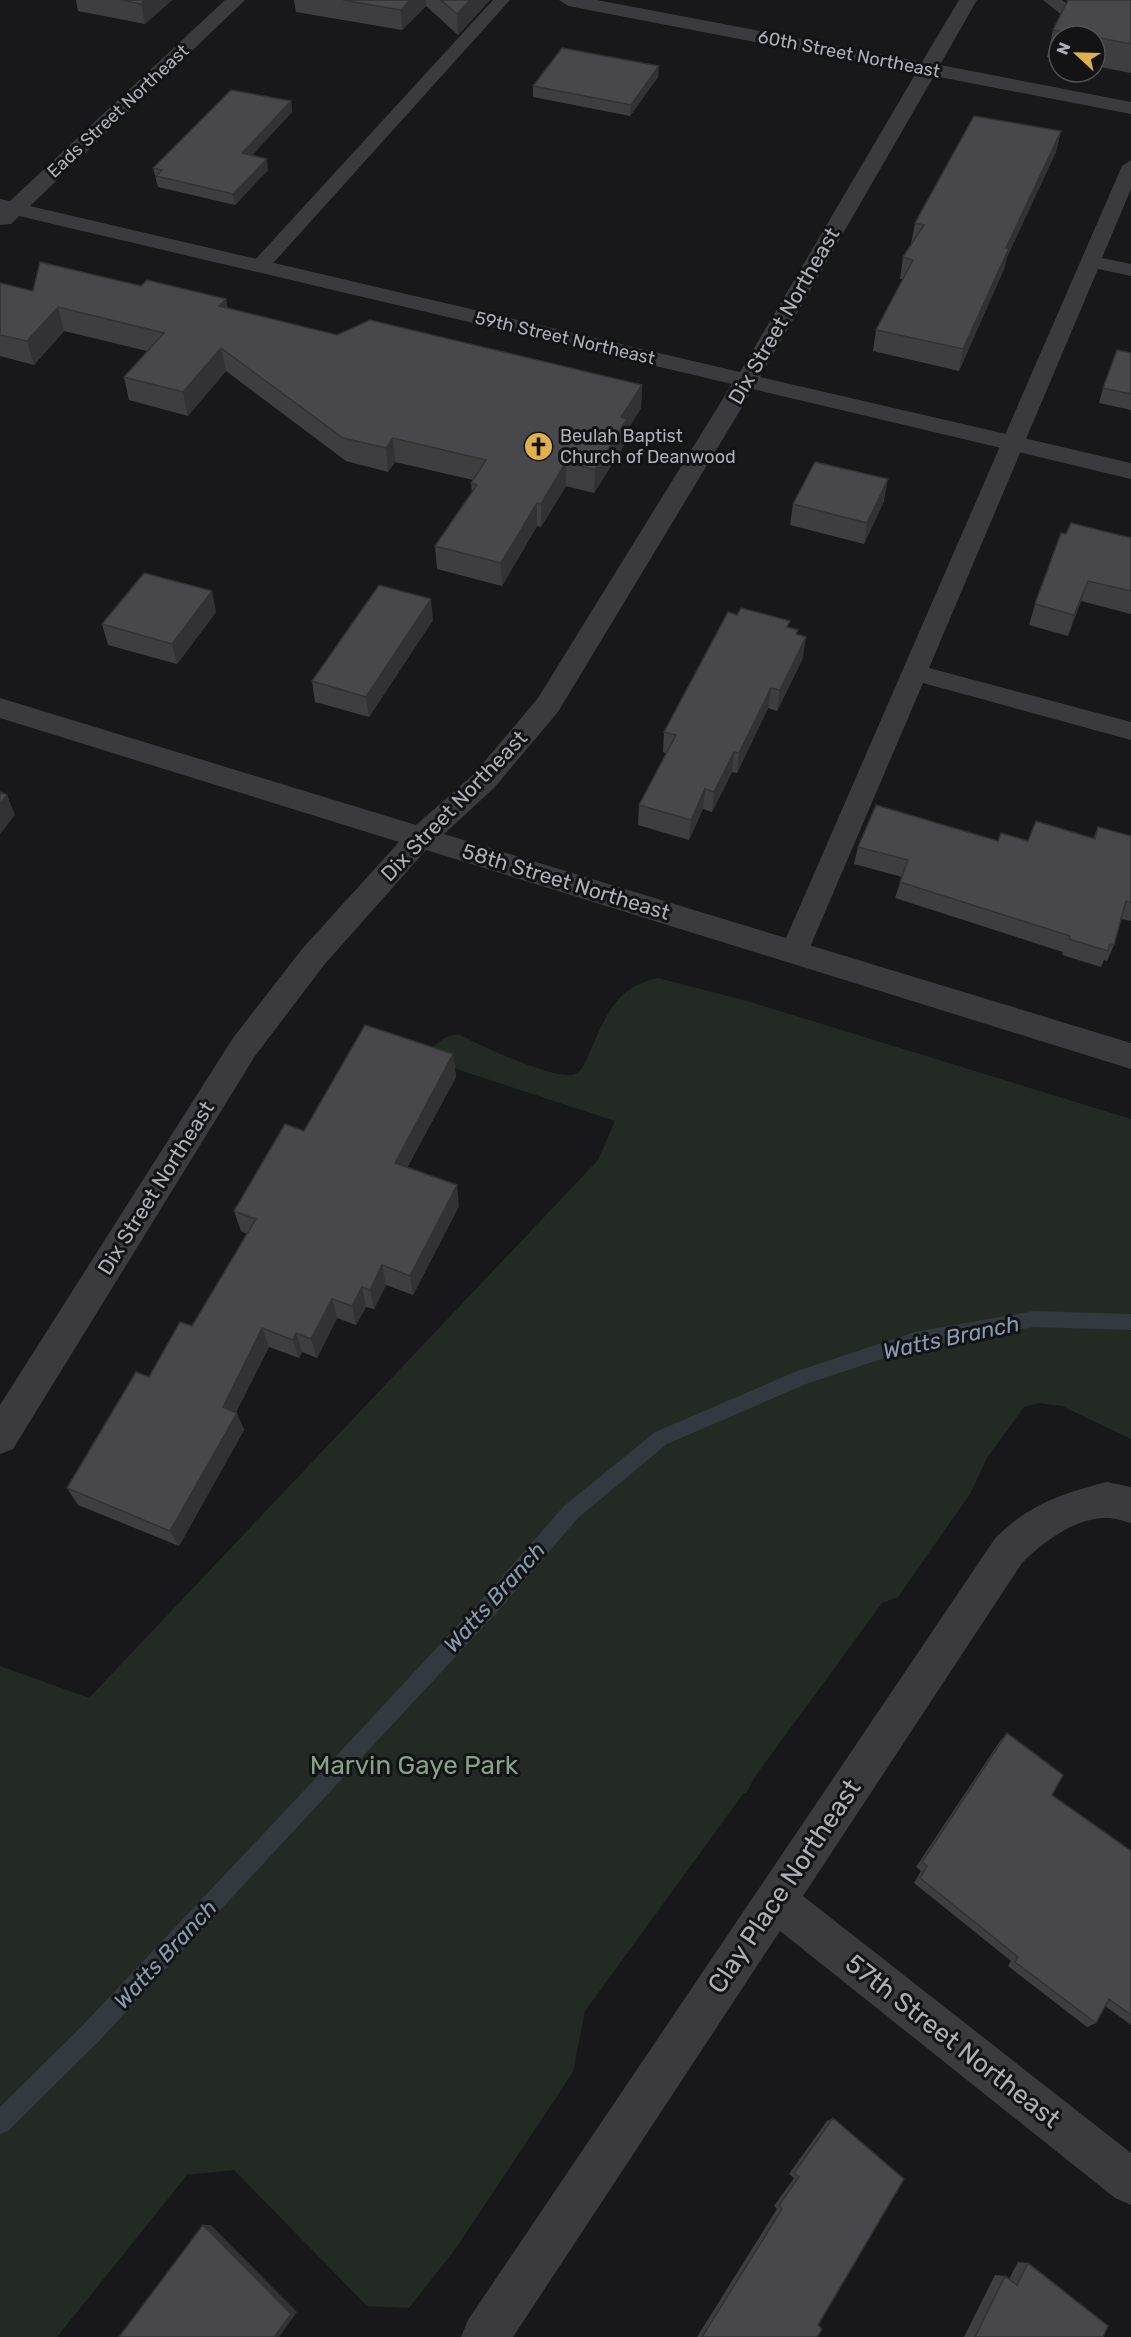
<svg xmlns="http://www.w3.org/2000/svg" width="1131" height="2337" font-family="Rubik,sans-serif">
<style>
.green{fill:#232a24}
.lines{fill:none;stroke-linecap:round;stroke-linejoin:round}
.stream{fill:#32393f;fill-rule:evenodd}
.lane{fill:#3a3a3f;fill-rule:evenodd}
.street{fill:#3a3a3f;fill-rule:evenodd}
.wall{fill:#3e3e41}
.shaded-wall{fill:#323235}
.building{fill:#48484c;stroke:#323235;stroke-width:1.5}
.labels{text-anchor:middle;stroke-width:6;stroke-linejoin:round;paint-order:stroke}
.far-street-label{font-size:18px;fill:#acafb8;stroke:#131315}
.far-poi-label{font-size:18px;fill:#acafb8;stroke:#131315;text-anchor:start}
.street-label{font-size:21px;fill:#acafb8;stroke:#131315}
.water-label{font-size:22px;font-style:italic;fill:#879baf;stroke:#131315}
.near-park-label{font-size:26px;fill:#85a188;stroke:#131315}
.near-street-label{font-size:26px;fill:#acafb8;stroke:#131315}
</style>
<rect width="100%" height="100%" fill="#18181a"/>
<path class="green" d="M 658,978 L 747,1001 L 1131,1119 L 1131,1439 L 1062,1406 L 1039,1403 L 1024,1407 L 987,1458 L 970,1494 L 898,1597 L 882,1603 L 754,1778 L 747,1792 L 743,1794 L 585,2011 L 573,2072 L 456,2248 L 409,2308 L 367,2306 L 234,2170 L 187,2175 L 57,2337 L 0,2337 L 0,1666 L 89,1698 L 598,1160 L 615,1121 L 426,1059 L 427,1051 L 446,1037 L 458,1034 C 478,1044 556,1082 575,1074 C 582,1071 585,1063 588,1056 C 605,1019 614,987 658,978 Z"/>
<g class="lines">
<path class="stream" d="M 1034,1311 L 1131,1314 L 1131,1330 L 1034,1327 L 915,1348 L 806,1384 L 667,1444 L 578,1518 L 498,1611 L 313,1810 L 100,2040 L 8,2131 L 0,2134 L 0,2107 L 84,2024 L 299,1796 L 484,1597 L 564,1506 L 655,1432 L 797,1371 L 915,1332 Z"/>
<path class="lane" d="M 493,0 L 510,0 L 267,270 L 253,270 L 250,266 L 253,262 Z
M 1043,0 L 1062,0 L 1084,17 L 1081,21 L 1069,21 Z
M 1131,160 L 1131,189 L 1102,258 L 1131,264 L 1131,276 L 1098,269 L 929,668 L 1131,722 L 1131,740 L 923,683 L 808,952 L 804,960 L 794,963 L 784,960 L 780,952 L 1122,166 Z"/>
<path class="street" d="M 225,0 L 245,0 L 30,206 L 740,372 L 916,73 L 568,6 L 559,0 L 597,0 L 922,62 L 959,0 L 977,0 L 940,65 L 1131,102 L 1131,114 L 934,76 L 760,377 L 1131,463 L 1131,479 L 753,389 L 558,712 L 494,788 L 444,834 L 1131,1043 L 1131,1069 L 426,850 L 324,965 L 255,1056 L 13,1449 L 0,1454 L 0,1405 L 233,1038 L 302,949 L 399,842 L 0,718 L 0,698 L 416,825 L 474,774 L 538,698 L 732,384 L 19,216 L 11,224 L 0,225 L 0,199 L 10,201 Z
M 1107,1482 L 1131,1487 L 1131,1523 C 1124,1521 1115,1518 1108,1518 C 1075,1517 1044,1542 1022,1563 L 803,1896 L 1131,2153 L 1131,2205 L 1115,2198 L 780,1931 L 513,2337 L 461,2337 L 468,2320 L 996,1537 C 1031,1504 1060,1494 1107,1482 Z"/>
</g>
<path class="wall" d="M 76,0 L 172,0 L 145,24 L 78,11 Z
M 294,0 L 490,0 L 458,35 L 426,6 L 402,30 L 296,12 Z
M 1131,0 L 1131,73 L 1095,66 L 1095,36 L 1059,36 L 1059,59 L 1047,57 L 1053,30 Z
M 658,77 L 630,116 L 533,97 L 533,86 Z
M 291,101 L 292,112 L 252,155 L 268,170 L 235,205 L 158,187 L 153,168 Z
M 1061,131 L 1056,152 L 1007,257 L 1004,269 L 959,371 L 873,351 L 876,330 L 903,279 L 900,279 L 903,257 L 912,244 L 911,244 L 915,223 Z
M 0,283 L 33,291 L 141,286 L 226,299 L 227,308 L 337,335 L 642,385 L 641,408 L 626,432 L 626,442 L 594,493 L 566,486 L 541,527 L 537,526 L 502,586 L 437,569 L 435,546 L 472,492 L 471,483 L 473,480 L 395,462 L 388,472 L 346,461 L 226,371 L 188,416 L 129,400 L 124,377 L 147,351 L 64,331 L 34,365 L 0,356 Z
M 1131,353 L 1131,410 L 1099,403 L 1103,388 Z
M 884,501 L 864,544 L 790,525 L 793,504 Z
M 1066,534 L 1131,538 L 1131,614 L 1081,601 L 1068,636 L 1029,625 L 1035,604 Z
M 216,612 L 177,664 L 108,645 L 102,624 Z
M 737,615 L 789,627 L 798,635 L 803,658 L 777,711 L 768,708 L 737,773 L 732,772 L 712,812 L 703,809 L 689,840 L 638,825 L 639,805 L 666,753 L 663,752 L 664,732 Z
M 433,620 L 369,717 L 315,702 L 312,681 Z
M 1098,827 L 1131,836 L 1131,921 L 1121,919 L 1114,945 L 1107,961 L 1104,960 L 1101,967 L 1062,955 L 1063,952 L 895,898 L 902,877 L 854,864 L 858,847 L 998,841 L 1028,841 L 1093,839 Z
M 453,1054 L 456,1077 L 407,1168 L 459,1206 L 413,1295 L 386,1285 L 374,1309 L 366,1307 L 356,1325 L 337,1318 L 317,1358 L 302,1352 L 299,1358 L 269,1347 L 236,1412 L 244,1430 L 179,1546 L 78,1505 L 67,1488 L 149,1377 L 192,1326 L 247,1234 L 241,1231 L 234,1211 L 304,1131 Z
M 1007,1733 L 1052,1795 L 1131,1851 L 1131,2025 L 1105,2006 L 1096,2023 L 1087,2027 L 1008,1966 L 1011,1961 L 914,1883 L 921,1871 L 916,1867 L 1000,1741 Z
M 833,2118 L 817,2337 L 697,2337 L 777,2209 L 774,2206 L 794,2178 L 789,2174 L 827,2121 Z
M 1018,2262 L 1028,2263 L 1103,2337 L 964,2337 L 995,2275 L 1005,2276 L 1009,2279 Z"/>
<path class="shaded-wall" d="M 145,0 L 172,0 L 145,24 L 141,4 Z
M 410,0 L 426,0 L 426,6 L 402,30 L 401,10 Z
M 470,0 L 490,0 L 458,35 L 457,14 Z
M 659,66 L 658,77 L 630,116 L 631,105 Z
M 291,101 L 292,112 L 244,164 L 242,153 Z
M 1061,131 L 1056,152 L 1007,257 L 1004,269 L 959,371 L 963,349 L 1006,248 Z
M 267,159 L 268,170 L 235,205 L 233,194 Z
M 226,299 L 230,322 L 219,306 Z
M 58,307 L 64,331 L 34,365 L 27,341 Z
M 221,348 L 226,371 L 188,416 L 183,392 Z
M 642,385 L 641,408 L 626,432 L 626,442 L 594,493 L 595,470 L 621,417 Z
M 393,438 L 395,462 L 388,472 L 386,448 Z
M 566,462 L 566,486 L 541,527 L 541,504 Z
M 888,479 L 884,501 L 864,544 L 867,523 Z
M 537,503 L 537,526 L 502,586 L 501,563 Z
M 1088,581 L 1081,601 L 1068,636 L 1074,615 Z
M 212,591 L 216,612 L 177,664 L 172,644 Z
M 431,599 L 433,620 L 369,717 L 366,697 Z
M 806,637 L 803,658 L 777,711 L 780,690 Z
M 771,688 L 768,708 L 737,773 L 739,753 Z
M 734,752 L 732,772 L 712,812 L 714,792 Z
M 705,789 L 703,809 L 689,840 L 691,820 Z
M 7,795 L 15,815 L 0,834 L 0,804 Z
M 453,1054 L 456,1077 L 398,1184 L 395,1163 Z
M 457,1185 L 459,1206 L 413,1295 L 410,1276 Z
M 382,1265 L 386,1285 L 374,1309 L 370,1290 Z
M 362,1287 L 366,1307 L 356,1325 L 352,1306 Z
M 332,1299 L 337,1318 L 317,1358 L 311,1339 Z
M 262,1328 L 269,1347 L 230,1424 L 223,1407 Z
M 296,1333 L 302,1352 L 299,1358 L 293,1340 Z
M 237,1413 L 244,1430 L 179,1546 L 170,1531 Z
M 203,2225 L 211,2225 L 297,2312 L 279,2337 L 274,2337 Z"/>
<path class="building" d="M 122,0 L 145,0 L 141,4 Z
M 343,0 L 410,0 L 401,10 Z
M 441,0 L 470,0 L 457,14 Z
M 1068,0 L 1131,0 L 1131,44 L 1095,37 L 1095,36 L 1087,36 L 1053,30 Z
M 562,48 L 659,66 L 631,105 L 533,86 Z
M 231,90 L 291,101 L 242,153 L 267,159 L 233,194 L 156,176 L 162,170 L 153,168 Z
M 974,116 L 1061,131 L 1006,248 L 1009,248 L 963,349 L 876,330 L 913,260 L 903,257 L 924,225 L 915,223 Z
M 40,262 L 141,286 L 147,280 L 226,299 L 219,306 L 337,335 L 370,320 L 642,385 L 621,417 L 627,419 L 595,470 L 566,462 L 541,504 L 537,503 L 501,563 L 435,546 L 477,485 L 471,483 L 486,460 L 393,438 L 386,448 L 343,438 L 221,348 L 183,392 L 124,377 L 164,333 L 58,307 L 27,341 L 0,335 L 0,283 L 33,291 Z
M 1117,350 L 1131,353 L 1131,394 L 1103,388 Z
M 815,462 L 888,479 L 867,523 L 793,504 Z
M 1071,523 L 1131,538 L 1131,591 L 1088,581 L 1074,615 L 1035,604 L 1061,533 L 1066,534 Z
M 144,573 L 212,591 L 172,644 L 102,624 Z
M 379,585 L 431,599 L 366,697 L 312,681 Z
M 741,608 L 790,621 L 787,627 L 798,630 L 796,634 L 806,637 L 780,690 L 771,688 L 739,753 L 734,752 L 714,792 L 705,789 L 691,820 L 639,805 L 676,735 L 664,732 L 728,612 L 737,615 Z
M 0,792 L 7,795 L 0,804 Z
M 876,805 L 998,841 L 1001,833 L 1028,841 L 1036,821 L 1095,839 L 1098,827 L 1131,836 L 1131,903 L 1126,901 L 1114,945 L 1110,944 L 1108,951 L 1069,939 L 1070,936 L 900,882 L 908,860 L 858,847 Z
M 365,1025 L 453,1054 L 395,1163 L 457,1185 L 410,1276 L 382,1265 L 370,1290 L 362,1287 L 352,1306 L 332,1299 L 311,1339 L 296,1333 L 293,1340 L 262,1328 L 223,1407 L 237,1413 L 170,1531 L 67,1488 L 136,1372 L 149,1377 L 180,1322 L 192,1326 L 256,1219 L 234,1211 L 285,1124 L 304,1131 Z
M 1007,1733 L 1063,1775 L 1052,1795 L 1131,1851 L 1131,2015 L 1109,1999 L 1096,2023 L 1015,1962 L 1018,1957 L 920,1878 L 927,1866 L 922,1862 Z
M 833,2118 L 904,2179 L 818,2325 L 822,2329 L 817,2337 L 702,2337 L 782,2209 L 779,2205 L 799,2177 L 794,2173 Z
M 203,2225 L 291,2314 L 274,2337 L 119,2337 Z
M 1028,2263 L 1108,2326 L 1103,2337 L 975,2337 L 1005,2276 L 1017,2285 Z"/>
<defs>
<symbol id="church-disc" viewBox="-11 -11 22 22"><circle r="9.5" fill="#deb14c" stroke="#131315"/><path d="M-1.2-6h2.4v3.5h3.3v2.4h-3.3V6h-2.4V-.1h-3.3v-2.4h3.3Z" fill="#111"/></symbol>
</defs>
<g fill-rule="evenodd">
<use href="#church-disc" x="522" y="430" width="33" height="33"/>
</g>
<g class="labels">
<g class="far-street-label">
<text transform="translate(849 54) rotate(11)" y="6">60th Street Northeast</text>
<text transform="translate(118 111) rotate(-43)" y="6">Eads Street Northeast</text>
<text transform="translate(565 338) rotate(13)" y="6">59th Street Northeast</text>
</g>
<g class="far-poi-label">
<text x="560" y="442">Beulah Baptist<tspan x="560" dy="21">Church of Deanwood</tspan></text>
</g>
<g class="street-label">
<text transform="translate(784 316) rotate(-60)" y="7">Dix Street Northeast</text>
<text transform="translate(454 806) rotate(-46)" y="7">Dix Street Northeast</text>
<text transform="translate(566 882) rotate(17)" y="7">58th Street Northeast</text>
<text transform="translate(156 1188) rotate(-58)" y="7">Dix Street Northeast</text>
</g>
<g class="water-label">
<text transform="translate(951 1337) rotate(-12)" y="8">Watts Branch</text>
<text transform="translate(494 1597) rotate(-48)" y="8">Watts Branch</text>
<text transform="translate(165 1954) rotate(-47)" y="8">Watts Branch</text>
</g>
<g class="near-park-label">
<text x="414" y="1774">Marvin Gaye Park</text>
</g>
<g class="near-street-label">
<text transform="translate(784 1886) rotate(-56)" y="9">Clay Place Northeast</text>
<text transform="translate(953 2041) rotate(38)" y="9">57th Street Northeast</text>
</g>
</g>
<g transform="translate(1077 54) rotate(292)"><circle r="28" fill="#131315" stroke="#505156" stroke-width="1.5"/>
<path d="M0-4.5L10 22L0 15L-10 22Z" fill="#deb14c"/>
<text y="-9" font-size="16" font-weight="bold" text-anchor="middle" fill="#acafb8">N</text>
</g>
</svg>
